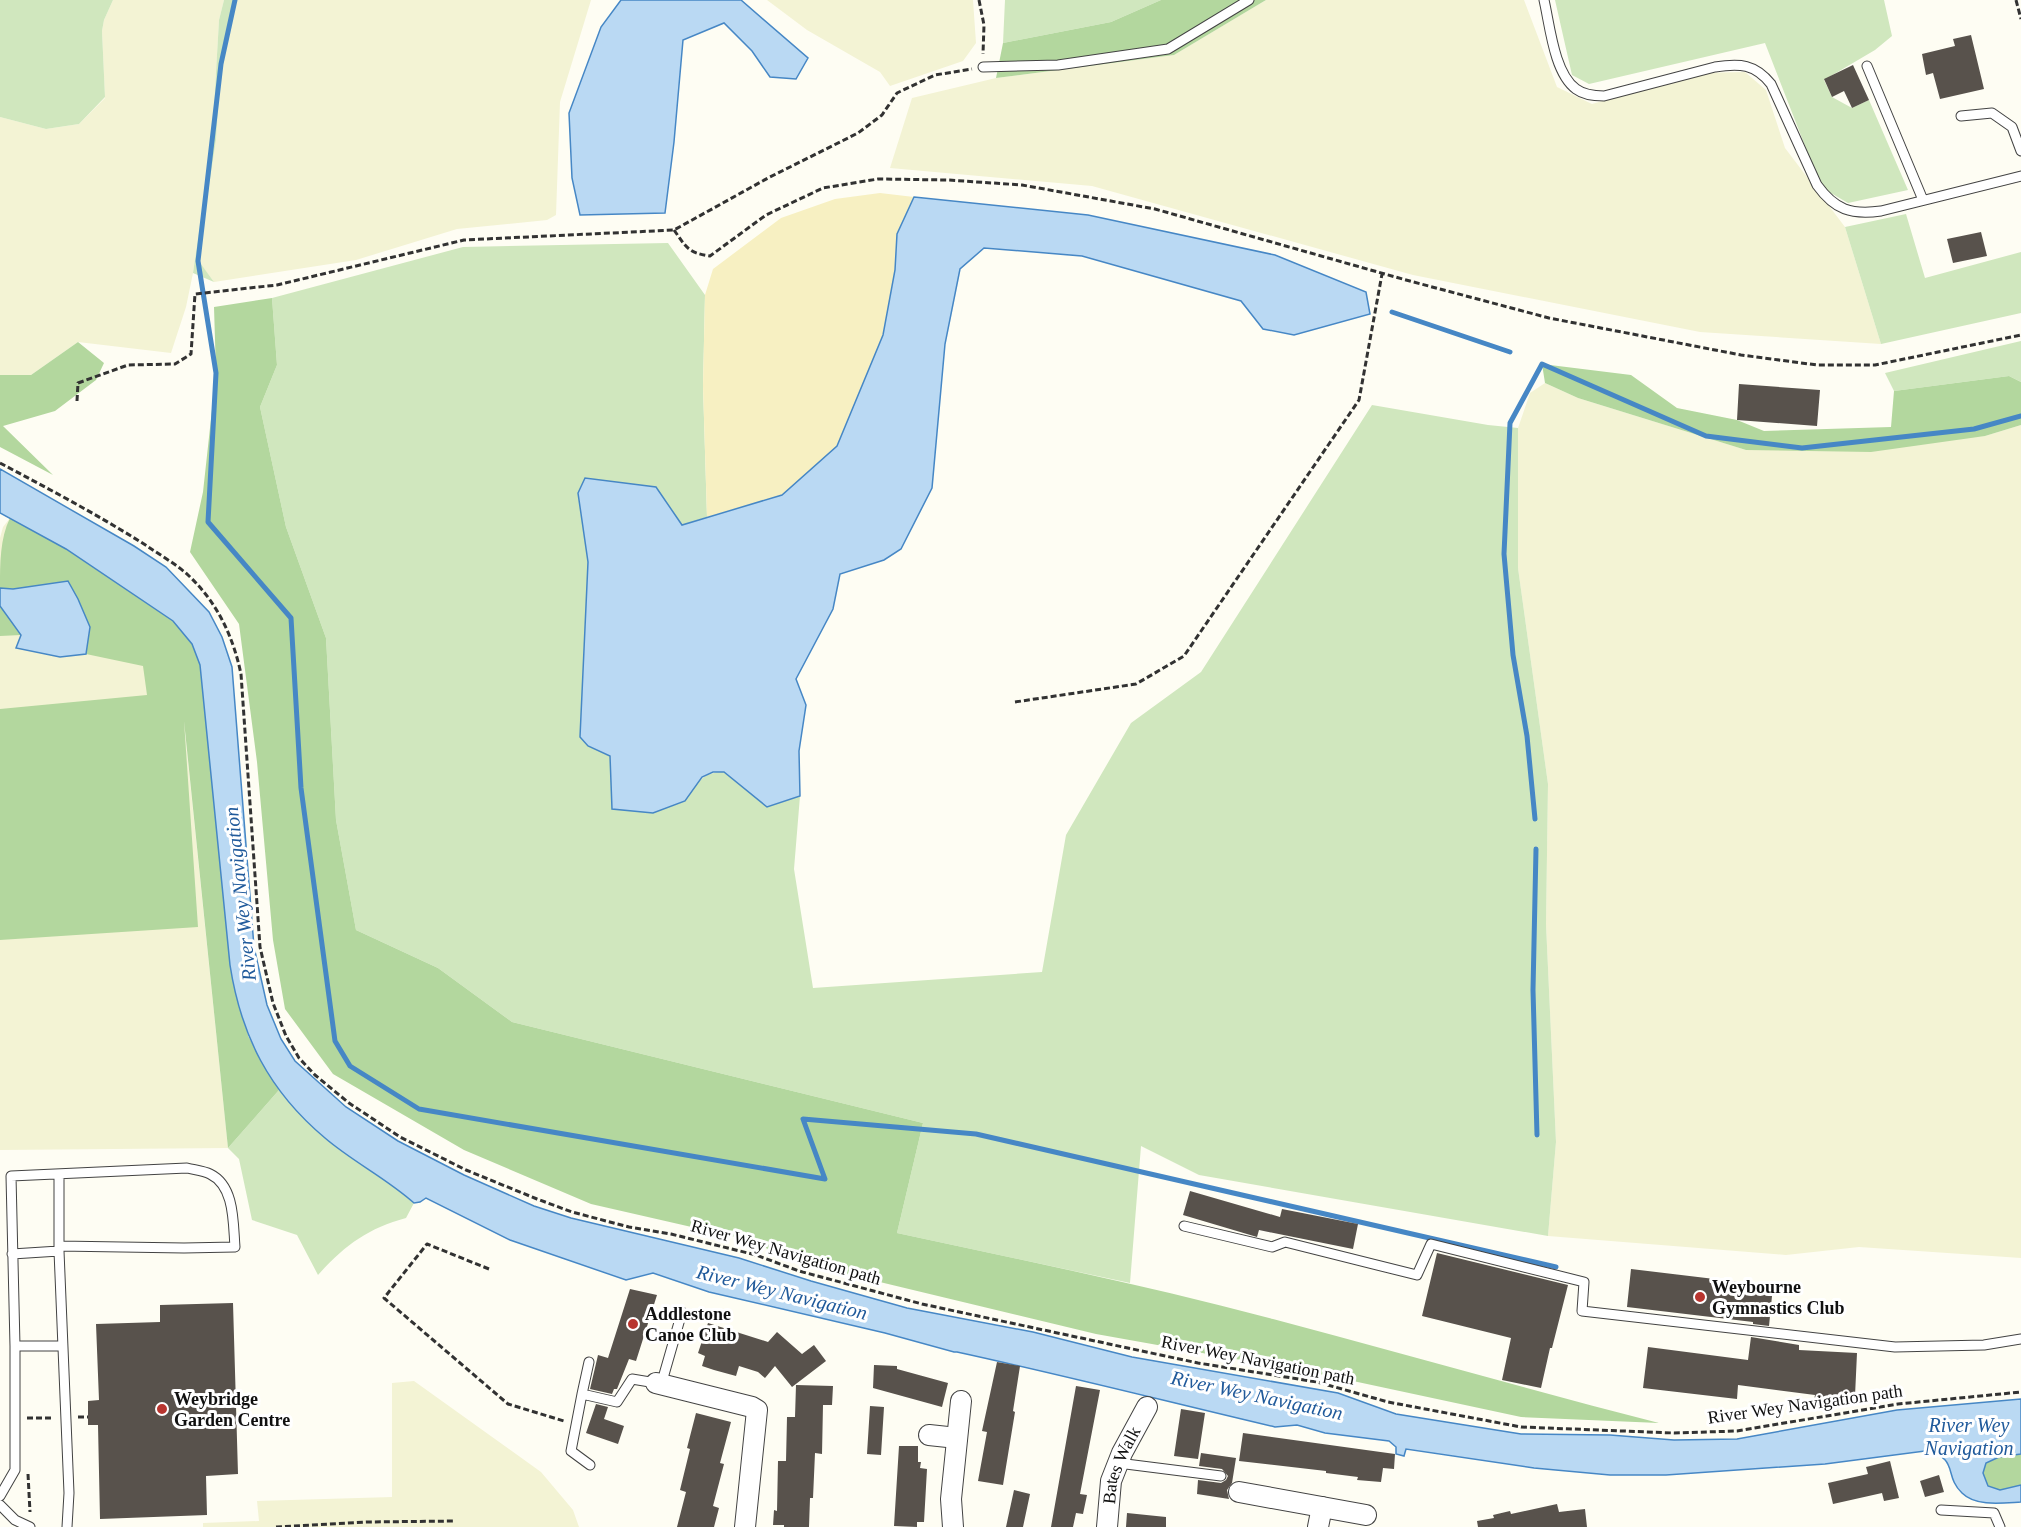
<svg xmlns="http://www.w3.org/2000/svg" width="2021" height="1527" font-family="Georgia,serif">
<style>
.farmland{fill:#f3f3d4}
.green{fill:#d0e7be}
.forest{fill:#b3d79e}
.sand{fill:#f7f0c2}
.water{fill:#bad9f3;stroke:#4687c5;stroke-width:1.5}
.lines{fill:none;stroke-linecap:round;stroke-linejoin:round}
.stream{stroke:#4687c5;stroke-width:5}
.building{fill:#58524c}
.service-casing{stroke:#434343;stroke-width:11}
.minor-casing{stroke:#434343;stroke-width:22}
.path{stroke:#323232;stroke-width:3;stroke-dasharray:6 3;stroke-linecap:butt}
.service{stroke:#fff;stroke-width:9}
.minor{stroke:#fff;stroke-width:20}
.poi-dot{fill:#b8352f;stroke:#fff;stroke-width:2}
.labels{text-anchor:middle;stroke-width:6;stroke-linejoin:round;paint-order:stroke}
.street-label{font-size:18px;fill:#101010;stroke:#fff}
.poi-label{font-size:18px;font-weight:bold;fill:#101010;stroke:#fff;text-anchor:start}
.water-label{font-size:20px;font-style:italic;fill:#205a9b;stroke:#fff}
</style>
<rect width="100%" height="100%" fill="#fefdf3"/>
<path class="farmland" d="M 113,0 L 224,0 L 219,20 L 212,142 L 193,273 L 186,307 L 171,353 L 78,342 L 31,375 L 0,375 L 0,117 L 46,129 L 79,124 L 105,98 L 102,31 L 104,20 Z
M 235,0 L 591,0 L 560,102 L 556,215 L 547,220 L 457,229 L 356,260 L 214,282 L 198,261 L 216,140 L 221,64 Z
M 767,0 L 973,0 L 976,43 L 963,61 L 890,86 L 880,72 L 807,30 Z
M 1266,0 L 1524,0 L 1557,87 L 1592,104 L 1700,73 L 1745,72 L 1766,90 L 1785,148 L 1845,227 L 1881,344 L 1700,332 L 1413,275 L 1092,186 L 890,168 L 912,98 L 996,78 L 1174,55 Z
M 1545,383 L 1578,398 L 1746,450 L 1985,436 L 2021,425 L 2021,1258 L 1859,1247 L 1786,1255 L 1548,1236 L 1556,1142 L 1546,924 L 1548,784 L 1518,568 L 1518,428 L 1530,393 Z
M 10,518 L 181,694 L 228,1148 L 0,1150 L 0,538 L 3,527 Z
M 414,1381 L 541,1472 L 573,1510 L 579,1527 L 203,1527 L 203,1523 L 259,1521 L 257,1501 L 392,1497 L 392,1383 Z"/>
<path class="green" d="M 0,0 L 113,0 L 104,20 L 102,31 L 105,97 L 79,124 L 46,129 L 0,117 Z
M 224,0 L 235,0 L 221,64 L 216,140 L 198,260 L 214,282 L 193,273 L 212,142 L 219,20 Z
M 1005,0 L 1161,0 L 1111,22 L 1003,43 Z
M 1555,0 L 1884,0 L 1892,36 L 1875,50 L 1824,80 L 1832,97 L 1852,108 L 1869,100 L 1908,190 L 1848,203 L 1817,185 L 1807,151 L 1765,43 L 1589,84 L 1572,75 Z
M 1906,214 L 1925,278 L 2021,252 L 2021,313 L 1881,344 L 1845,227 Z
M 668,243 L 705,295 L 703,386 L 707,517 L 682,525 L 656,487 L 578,494 L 588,562 L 580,737 L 588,746 L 610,756 L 612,808 L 685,801 C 697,784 701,772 724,772 L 767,807 L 800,796 L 794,869 L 813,988 L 1042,972 L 1066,835 L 1131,723 L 1201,672 L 1372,405 L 1488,425 L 1518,428 L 1518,568 L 1548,784 L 1546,924 L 1556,1142 L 1548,1236 L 1199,1175 L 1141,1146 L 1130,1283 L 897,1233 L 923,1123 L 512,1022 L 438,968 L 356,930 L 336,820 L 326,638 L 286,527 L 260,407 L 277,365 L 272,298 L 463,247 Z
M 2021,341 L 2021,382 L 2009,376 L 1894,391 L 1885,373 Z
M 279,1090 C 294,1108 309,1126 328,1140 C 356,1162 387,1179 414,1203 L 406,1218 C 368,1228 344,1246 318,1275 L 297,1235 L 252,1220 L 239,1159 L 228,1148 Z"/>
<path class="forest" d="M 1161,0 L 1266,0 L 1174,55 L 996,78 L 1003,43 L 1111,22 Z
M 272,298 L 277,365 L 260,407 L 286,527 L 326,638 L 336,820 L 356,930 L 438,968 L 512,1022 L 923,1123 L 897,1233 C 1023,1260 1149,1286 1273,1319 C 1402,1353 1530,1390 1659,1423 L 1521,1417 L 1325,1375 L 1096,1334 L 805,1264 L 744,1239 L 591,1204 L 464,1150 L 333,1074 L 285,1009 L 273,940 L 257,762 L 239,624 L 190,552 L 203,492 L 216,373 L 214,307 Z
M 78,342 L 104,363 L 96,380 L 55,411 L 3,426 L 53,475 L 0,447 L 0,375 L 31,375 Z
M 1542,364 L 1631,375 L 1677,408 L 1737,420 L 1764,431 L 1891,427 L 1894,391 L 2009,376 L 2021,382 L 2021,425 L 1985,436 L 1871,452 L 1746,450 L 1578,398 L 1545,383 Z
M 10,518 L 66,549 L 173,621 L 192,644 L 200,665 L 248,1036 L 279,1090 L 228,1148 L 184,721 L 198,927 L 0,940 L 0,709 L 147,695 L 143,666 L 86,654 L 90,627 L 13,589 L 0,588 C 0,564 0,538 10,518 Z
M 0,606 L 3,609 L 21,635 L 0,636 Z
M 2021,1454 L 2021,1485 L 2000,1490 L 1988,1486 L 1983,1473 L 1986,1463 L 1999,1457 Z"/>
<path class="sand" d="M 880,193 L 914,197 L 897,234 L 895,270 L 883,335 L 837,446 L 782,495 L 707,517 L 703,386 L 705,295 L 713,269 L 781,218 L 835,199 Z"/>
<path class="water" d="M 621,0 L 741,0 L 808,58 L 796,79 L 770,77 L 752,51 L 724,23 L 683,40 L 674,142 L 665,213 L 580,215 L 572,178 L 569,113 L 601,27 Z
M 914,197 L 1088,215 L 1275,255 L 1366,292 L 1370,314 L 1294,335 L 1263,329 L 1241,301 L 1082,256 L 984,248 L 960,269 L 945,344 L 932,488 L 901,549 L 884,560 L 840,574 L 833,609 L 796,679 L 806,705 L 799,751 L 800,796 L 767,807 L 724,772 L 713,772 L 702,777 L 685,801 L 653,813 L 612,809 L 610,756 L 588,746 L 580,737 L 588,562 L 578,493 L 585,478 L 656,487 L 682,525 L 782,495 L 837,446 L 883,335 L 895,270 L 897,234 Z
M 0,469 L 134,546 L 166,567 L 209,612 L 222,637 L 232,667 L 254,947 L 267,1005 L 281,1039 L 295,1061 L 346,1107 L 398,1141 L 464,1175 L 534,1206 L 571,1218 L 739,1258 L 811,1281 L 907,1308 L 1033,1332 L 1132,1357 L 1338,1393 L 1396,1414 L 1521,1434 L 1610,1435 L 1674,1440 L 1737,1439 L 1897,1410 L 2021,1399 L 2021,1454 L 1999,1457 L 1986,1463 L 1983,1473 L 1988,1486 L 2000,1490 L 2021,1485 L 2021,1502 C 2003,1503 1976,1507 1962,1493 C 1943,1475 1960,1458 1925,1451 L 1825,1464 L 1666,1475 L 1610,1475 L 1534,1468 L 1406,1449 L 1404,1456 L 1396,1454 L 1396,1447 L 1389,1441 L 1325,1433 L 1297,1425 L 1275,1427 C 1169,1402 1063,1375 957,1352 L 954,1352 L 885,1333 L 709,1292 L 653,1273 L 626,1280 L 510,1240 L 426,1198 L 420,1202 L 414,1203 C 386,1178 353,1162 325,1138 C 269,1091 241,1036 230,965 L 200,665 L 192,644 L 173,621 L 66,549 L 0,513 Z
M 68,581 L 78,599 L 90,627 L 86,654 L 60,657 L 16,648 L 21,635 L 0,606 L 0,588 L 13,589 Z"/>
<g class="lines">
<path class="stream" d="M 235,0 L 221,64 L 198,261 L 216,373 L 208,522 L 291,618 L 301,788 L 335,1041 L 350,1066 L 419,1109 L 825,1179 L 803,1119 L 976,1134 L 1556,1267
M 1392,312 L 1510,352
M 1535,819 L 1527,736 L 1513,655 L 1504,554 L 1510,423 L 1542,364 L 1706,436 L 1802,448 L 1974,429 L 2021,416
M 1536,849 L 1533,990 L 1537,1135"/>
</g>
<path class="building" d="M 1971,35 L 1984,89 L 1940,99 L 1933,73 L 1926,75 L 1922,54 L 1955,46 L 1953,39 Z
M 1853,65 L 1869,100 L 1852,108 L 1844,91 L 1832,97 L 1824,79 Z
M 1981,232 L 1987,256 L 1953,263 L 1947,239 Z
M 1739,384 L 1820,390 L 1817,426 L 1737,420 Z
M 1190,1191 L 1280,1217 L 1282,1209 L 1358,1224 L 1353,1249 L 1259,1230 L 1257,1237 L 1183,1215 Z
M 1437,1253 L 1568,1285 L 1552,1348 L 1550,1348 L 1541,1388 L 1502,1380 L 1511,1338 L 1422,1316 Z
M 1631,1269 L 1773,1286 L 1769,1326 L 1753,1324 L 1753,1322 L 1627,1307 Z
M 630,1289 L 657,1295 L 636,1361 L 629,1359 L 617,1389 L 614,1389 L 612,1394 L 590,1389 L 598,1355 L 608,1358 Z
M 233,1303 L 238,1474 L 206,1476 L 207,1515 L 100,1519 L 98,1425 L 88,1425 L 88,1401 L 99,1400 L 96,1324 L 160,1322 L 160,1305 Z
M 708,1323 L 768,1342 L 777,1332 L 802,1354 L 814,1345 L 826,1361 L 792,1387 L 775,1366 L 765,1378 L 758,1372 L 739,1366 L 736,1376 L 714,1370 L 702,1366 L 705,1356 L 698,1353 Z
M 1751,1337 L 1799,1345 L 1799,1350 L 1857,1353 L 1855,1396 L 1814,1400 L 1815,1395 L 1738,1385 L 1737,1399 L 1643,1388 L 1648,1347 L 1748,1360 Z
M 997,1362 L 1020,1366 L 1013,1411 L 1015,1412 L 1003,1485 L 978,1481 L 987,1432 L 982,1431 Z
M 874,1365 L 897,1366 L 897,1369 L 948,1383 L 942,1407 L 873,1388 Z
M 796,1385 L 833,1386 L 832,1405 L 823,1405 L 822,1454 L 815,1453 L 813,1498 L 810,1498 L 809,1527 L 784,1527 L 784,1525 L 773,1525 L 774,1510 L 777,1511 L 778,1461 L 786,1461 L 787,1417 L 795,1417 Z
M 1076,1386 L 1100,1390 L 1080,1494 L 1087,1495 L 1083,1514 L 1076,1513 L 1073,1527 L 1051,1527 Z
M 596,1404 L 608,1407 L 604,1419 L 624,1426 L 618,1444 L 586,1433 Z
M 870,1406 L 884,1407 L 881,1455 L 867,1454 Z
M 1181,1409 L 1205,1413 L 1198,1459 L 1174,1456 Z
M 696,1413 L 731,1422 L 720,1463 L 724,1464 L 713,1506 L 719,1508 L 714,1527 L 677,1527 L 686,1492 L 680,1490 L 690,1449 L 687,1448 Z
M 1243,1433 L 1395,1454 L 1394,1469 L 1383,1468 L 1381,1482 L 1357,1480 L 1358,1477 L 1326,1473 L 1326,1471 L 1239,1461 Z
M 899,1446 L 918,1446 L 918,1462 L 921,1462 L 920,1468 L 927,1469 L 924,1522 L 917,1522 L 917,1527 L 894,1526 Z
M 1201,1453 L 1236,1458 L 1232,1483 L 1227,1490 L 1229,1499 L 1197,1494 L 1198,1480 L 1221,1483 L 1226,1480 L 1228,1476 L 1222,1469 L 1199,1466 Z
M 1890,1461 L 1899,1498 L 1884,1501 L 1882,1493 L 1833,1504 L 1828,1483 L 1868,1474 L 1866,1467 Z
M 1939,1475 L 1944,1492 L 1925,1497 L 1920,1481 Z
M 1014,1490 L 1030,1494 L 1023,1527 L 1006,1527 Z
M 1557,1504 L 1559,1512 L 1585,1509 L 1587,1527 L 1478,1527 L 1477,1521 L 1494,1518 L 1493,1515 L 1510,1511 L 1511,1514 Z
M 1127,1513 L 1166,1517 L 1166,1527 L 1126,1527 Z"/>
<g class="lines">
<defs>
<path id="service" d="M 1544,0 C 1550,26 1554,73 1576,89 C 1584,95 1594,96 1604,96 L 1715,67 C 1740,63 1755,64 1771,84 L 1817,185 C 1835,210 1851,215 1881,211 L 2021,176
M 1867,66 L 1923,200
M 983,67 L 1058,65 L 1168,49 L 1249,0
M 1961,116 L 1992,113 L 2012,127 L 2021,151
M 59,1174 L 59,1251 L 69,1493 L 67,1527
M 1184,1226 L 1272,1247 L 1285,1242 L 1417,1275 L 1431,1244 L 1584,1282 L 1582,1311 L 1895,1347 L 1984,1345 L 2021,1339
M 12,1254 L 59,1251
M 15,1346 L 62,1346
M 589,1362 L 582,1394 L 617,1402 L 632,1379 L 656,1383
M 661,1385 L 682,1312
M 582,1394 L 571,1451 L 590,1465
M 1118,1463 L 1221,1476
M 0,1496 L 15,1470 L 15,1346 L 11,1176 L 187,1168 C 195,1170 204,1171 210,1174 C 235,1186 233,1223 235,1247 L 184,1248 L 59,1246
M 0,1505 L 15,1520 L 30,1527
M 1941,1510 L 1994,1513 L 2000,1527"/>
<g id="minor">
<path d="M 656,1383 L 752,1407 L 757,1410 L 745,1527"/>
<path d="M 929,1435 L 957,1438"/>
<path d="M 1239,1492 L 1366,1515"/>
<path d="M 953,1527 L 951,1499 L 961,1401"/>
<path id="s1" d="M 1107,1527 L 1111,1481 L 1122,1453 L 1147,1407"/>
<path d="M 1318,1527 L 1322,1507"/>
</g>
</defs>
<use href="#service" class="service-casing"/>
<use href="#minor" class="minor-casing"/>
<path class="path" d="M 979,0 L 984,25 L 983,54
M 2016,0 L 2021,19
M 674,230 C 686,247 688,253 710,256 L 766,215 L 823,188 L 878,179 L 948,180 L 1022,185 L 1155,209 L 1406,280 L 1549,318 L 1741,355 L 1817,365 L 1875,365 L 2021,335
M 77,401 L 78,383 L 128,365 L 175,364 L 191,354 L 195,294 L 277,285 L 464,240 L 674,230 L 768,178 L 858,133 L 882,115 L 897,93 L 935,75 L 972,69
M 0,463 C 49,489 100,516 147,546 C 160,555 176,564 188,575 C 217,602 233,636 241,674 L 260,947 L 273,1003 L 286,1036 L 299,1058 L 315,1075 L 349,1103 L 400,1137 L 466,1170 L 537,1199 L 572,1212 L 629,1227 L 671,1234 L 756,1255 L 799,1271 L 922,1304 L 1198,1363 L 1317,1382 L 1388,1402 L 1521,1427 L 1674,1433 L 1737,1431 L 1898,1404 L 2021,1392
M 1015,702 L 1136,684 L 1184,656 L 1359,400 L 1382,274
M 489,1269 L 427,1244 L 384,1298 L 508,1404 L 564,1421
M 78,1417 L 88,1417
M 27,1418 L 54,1418
M 28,1474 L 30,1512
M 276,1527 L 367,1522 L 455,1521"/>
<use href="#service" class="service"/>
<use href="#minor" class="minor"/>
</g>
<g class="poi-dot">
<circle cx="1700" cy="1297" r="6"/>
<circle cx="633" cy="1324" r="6"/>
<circle cx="162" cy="1409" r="6"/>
</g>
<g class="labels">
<g class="street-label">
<text transform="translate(786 1252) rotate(16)" y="6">River Wey Navigation path</text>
<text transform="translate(1258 1360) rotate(11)" y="6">River Wey Navigation path</text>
<text transform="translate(1805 1404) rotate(-8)" y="6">River Wey Navigation path</text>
<text dy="6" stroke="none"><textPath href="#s1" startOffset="64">Bates Walk</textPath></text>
</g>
<g class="poi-label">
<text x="1712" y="1293">Weybourne<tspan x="1712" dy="21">Gymnastics Club</tspan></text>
<text x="645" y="1320">Addlestone<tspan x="645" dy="21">Canoe Club</tspan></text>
<text x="174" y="1405">Weybridge<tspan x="174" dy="21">Garden Centre</tspan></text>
</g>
<g class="water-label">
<text transform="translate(240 894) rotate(-96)" y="7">River Wey Navigation</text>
<text transform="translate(782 1292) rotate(14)" y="7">River Wey Navigation</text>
<text transform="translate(1257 1395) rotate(12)" y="7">River Wey Navigation</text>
<text x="1969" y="1432">River Wey<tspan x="1969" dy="23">Navigation</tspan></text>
</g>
</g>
</svg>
